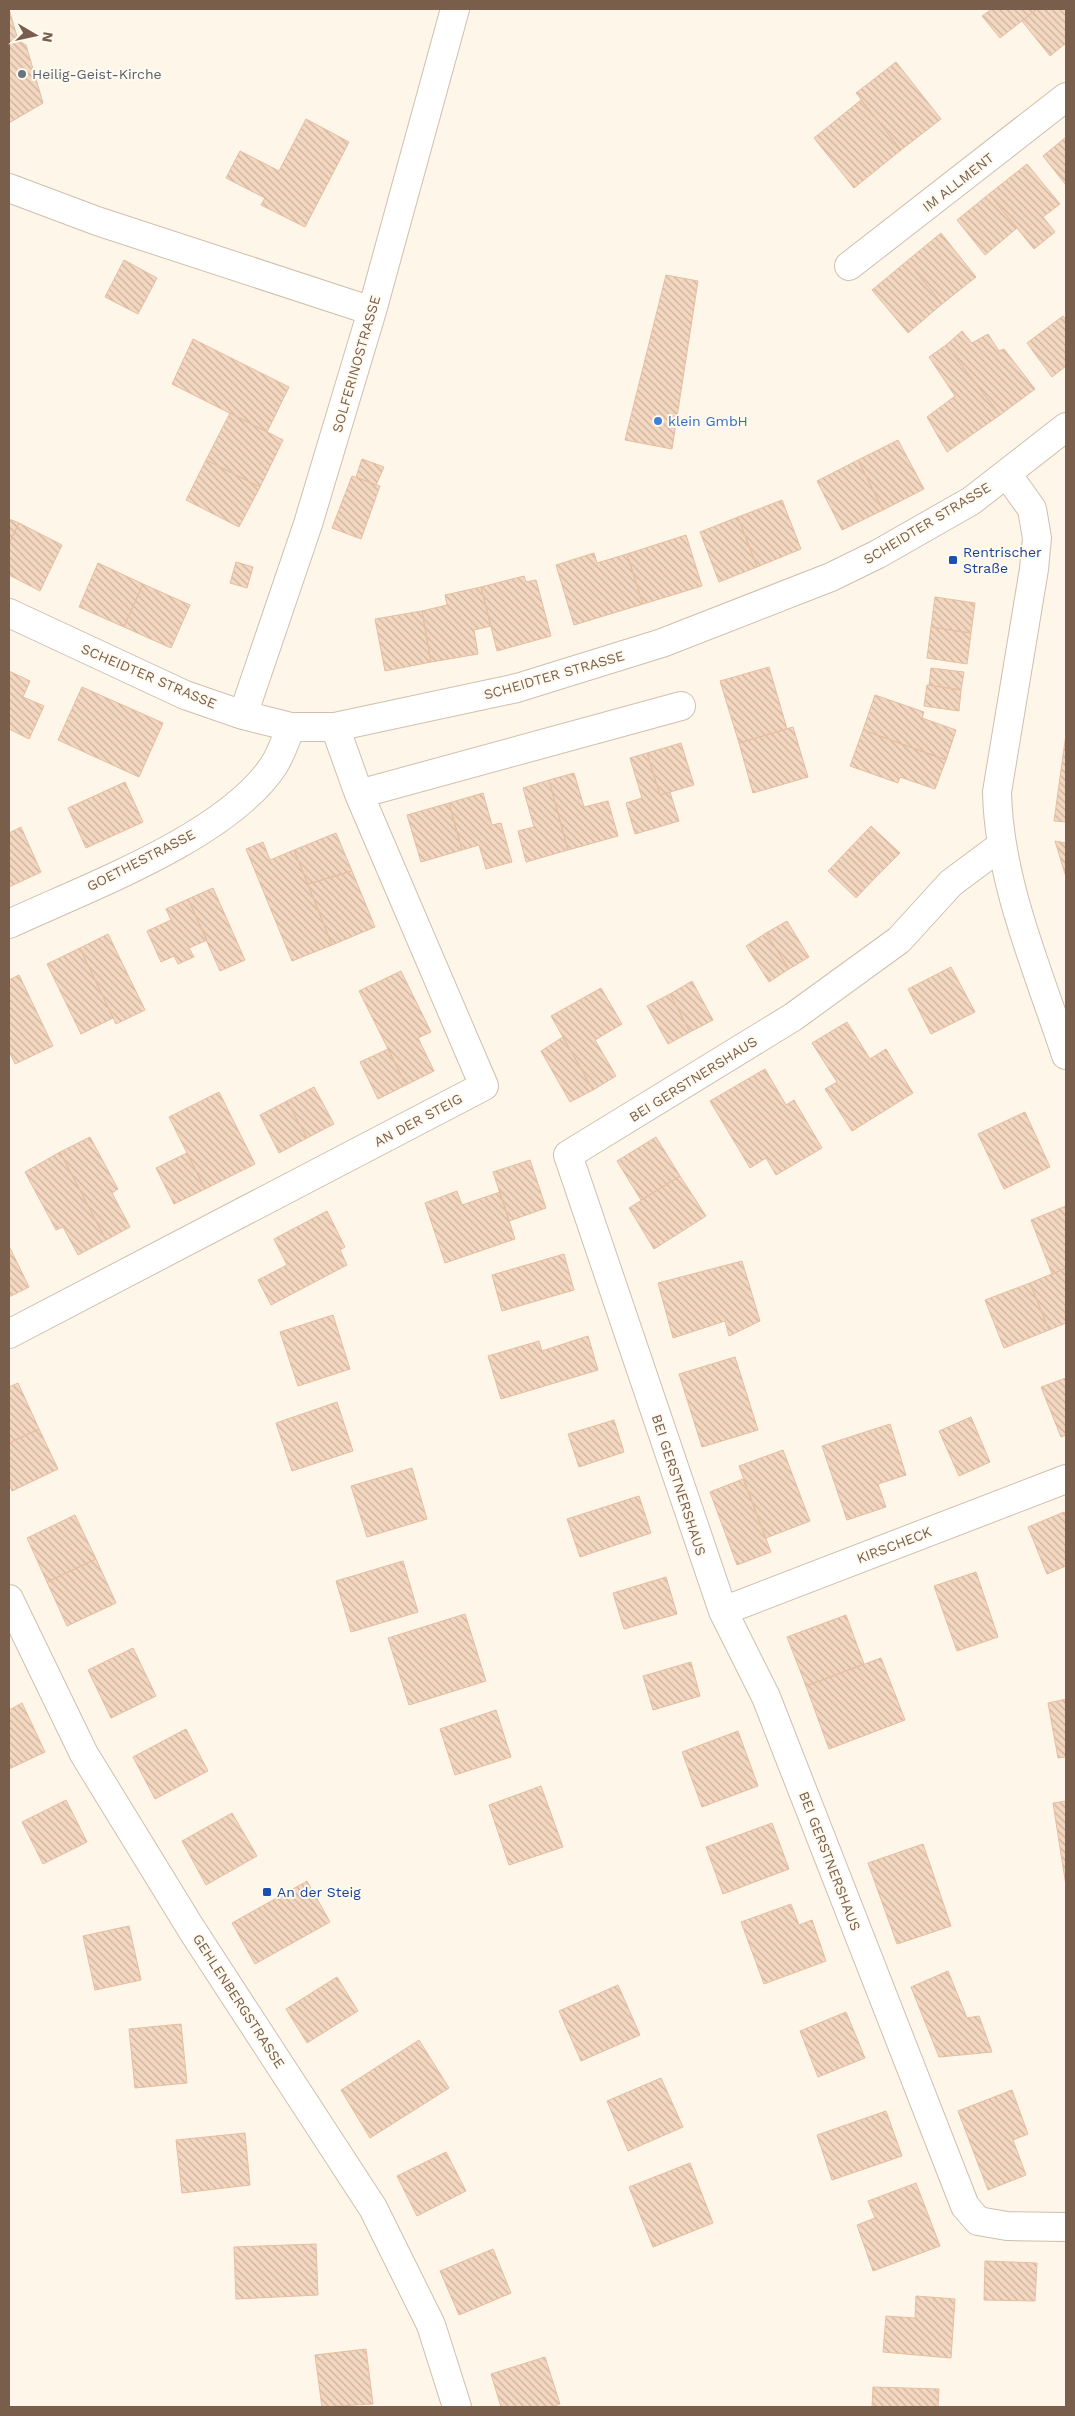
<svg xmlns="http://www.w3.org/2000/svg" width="1075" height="2416" font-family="'Work Sans',sans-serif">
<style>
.building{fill:url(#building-back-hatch);stroke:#e7bea0}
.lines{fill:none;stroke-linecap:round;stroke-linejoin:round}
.minor-casing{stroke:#d0bfad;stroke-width:30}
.minor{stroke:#fff;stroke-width:28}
.worship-dot{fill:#6b7280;stroke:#fffaf0;stroke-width:2}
.shop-dot{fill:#3f7fe0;stroke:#fffaf0;stroke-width:2}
.transit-dot{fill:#1a4fb4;stroke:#fffaf0;stroke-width:2}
.labels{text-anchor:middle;stroke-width:4;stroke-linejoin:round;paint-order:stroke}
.worship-label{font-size:14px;fill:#5b616d;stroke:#fffaf0;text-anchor:start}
.street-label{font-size:14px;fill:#795e4b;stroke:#fffaf0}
.shop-label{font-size:14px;fill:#366cbe;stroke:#fffaf0;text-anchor:start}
.transit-label{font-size:14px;fill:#164399;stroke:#fffaf0;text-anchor:start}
</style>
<defs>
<pattern id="building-back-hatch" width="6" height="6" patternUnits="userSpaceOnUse" patternTransform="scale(1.25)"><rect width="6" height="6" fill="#f3d7c0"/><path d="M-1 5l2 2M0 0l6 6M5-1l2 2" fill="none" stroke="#cab29e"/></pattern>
</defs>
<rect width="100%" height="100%" fill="#fdf6e9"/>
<path class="building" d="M 9,9 L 18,40 L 26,45 L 43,103 L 9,123 Z
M 992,9 L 1037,9 L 1000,38 L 982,16 Z
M 1037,9 L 1066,9 L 1066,43 L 1050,56 L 1022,21 Z
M 896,62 L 941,119 L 901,150 L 856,93 Z
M 861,100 L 901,150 L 854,188 L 814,138 Z
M 306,119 L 349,142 L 305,227 L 261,205 L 265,198 L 226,178 L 240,151 L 279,171 Z
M 1066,137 L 1066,185 L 1043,156 Z
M 1027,164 L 1060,204 L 1043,217 L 1055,232 L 1034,249 L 989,194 Z
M 989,194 L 1017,228 L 985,255 L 957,220 Z
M 941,233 L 976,277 L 942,304 L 907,261 Z
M 124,260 L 157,278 L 138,314 L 105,297 Z
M 907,261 L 942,304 L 908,333 L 872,290 Z
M 666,275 L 698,281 L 672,449 L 625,440 Z
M 1063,316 L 1066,320 L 1066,366 L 1052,377 L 1027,343 Z
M 962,331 L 972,343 L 988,334 L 999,351 L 1004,349 L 1035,389 L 1000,415 L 946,345 Z
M 193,339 L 289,387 L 267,432 L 172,384 Z
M 946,345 L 1000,415 L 947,452 L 927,417 L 955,396 L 929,357 Z
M 230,413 L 283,440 L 260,487 L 206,460 Z
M 898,440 L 924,489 L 883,510 L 858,460 Z
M 362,459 L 384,467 L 376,485 L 356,477 Z
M 206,460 L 260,487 L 239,527 L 186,500 Z
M 858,460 L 883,510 L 842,530 L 817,481 Z
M 352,476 L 380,486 L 361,539 L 332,528 Z
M 782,500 L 801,549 L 757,567 L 738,517 Z
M 738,517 L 757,567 L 719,582 L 700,532 Z
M 9,519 L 19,523 L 9,544 Z
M 19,523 L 62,545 L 40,591 L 9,575 L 9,544 Z
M 686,535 L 702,586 L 643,604 L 627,554 Z
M 594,553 L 597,563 L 627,554 L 643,604 L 574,625 L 556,565 Z
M 236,562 L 253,567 L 247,588 L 230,583 Z
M 98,563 L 143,584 L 124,627 L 79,607 Z
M 524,576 L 526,582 L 536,580 L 551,636 L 497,651 L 481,587 Z
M 143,584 L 190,605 L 171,648 L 124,627 Z
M 481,587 L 491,626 L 474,630 L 478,654 L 431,662 L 422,611 L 447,605 L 445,595 Z
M 935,597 L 975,603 L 971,633 L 931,627 Z
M 422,611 L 431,662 L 385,671 L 375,619 Z
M 931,627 L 971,633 L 967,664 L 927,658 Z
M 769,667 L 787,729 L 739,743 L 720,681 Z
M 931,668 L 964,672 L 961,690 L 929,685 Z
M 9,671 L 30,681 L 23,697 L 44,706 L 29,739 L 9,729 Z
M 927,685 L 961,690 L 959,711 L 924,706 Z
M 82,687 L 163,723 L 139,777 L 58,740 Z
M 875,695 L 924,712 L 922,718 L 956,730 L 946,760 L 863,730 Z
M 793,727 L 808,777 L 753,793 L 739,743 Z
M 863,730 L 946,760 L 935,789 L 900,777 L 898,783 L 850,766 Z
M 1066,734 L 1066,822 L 1054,821 Z
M 681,743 L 694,785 L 660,795 L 647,753 Z
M 647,753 L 660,795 L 670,792 L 679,821 L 635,834 L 626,803 L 642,798 L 630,758 Z
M 574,773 L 584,807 L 608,801 L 618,836 L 568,850 L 549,780 Z
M 549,780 L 568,850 L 526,862 L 518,831 L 534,827 L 523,788 Z
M 125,782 L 143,822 L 86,848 L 68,808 Z
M 483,793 L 492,825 L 501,823 L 512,862 L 486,869 L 479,845 L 462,850 L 449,803 Z
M 449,803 L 462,850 L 421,862 L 407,815 Z
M 871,826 L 900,853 L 876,877 L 848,850 Z
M 21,827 L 41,872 L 9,887 L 9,833 Z
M 336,833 L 352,871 L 308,884 L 294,850 Z
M 1055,841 L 1066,843 L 1066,877 Z
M 263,842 L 270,860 L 294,850 L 332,945 L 292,961 L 246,849 Z
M 848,850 L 876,877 L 856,898 L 828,871 Z
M 352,871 L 375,927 L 332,945 L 308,884 Z
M 213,888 L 245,960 L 220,971 L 188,899 Z
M 188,899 L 207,940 L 189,948 L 194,957 L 178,964 L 174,956 L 161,962 L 147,931 L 171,920 L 166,909 Z
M 787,921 L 809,957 L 789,969 L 766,933 Z
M 766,933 L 789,969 L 769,982 L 746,946 Z
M 108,934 L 145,1010 L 116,1024 L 80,948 Z
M 80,948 L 113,1018 L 81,1034 L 47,964 Z
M 951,967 L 975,1012 L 931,1034 L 908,989 Z
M 401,971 L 431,1032 L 418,1038 L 434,1071 L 406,1085 L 359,991 Z
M 19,975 L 53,1046 L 15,1064 L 9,1051 L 9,980 Z
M 692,981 L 713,1020 L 690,1032 L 670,994 Z
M 601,988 L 622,1024 L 595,1040 L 616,1076 L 593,1090 L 551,1016 Z
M 670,994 L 690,1032 L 668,1044 L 647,1006 Z
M 847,1022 L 870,1059 L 886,1049 L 913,1093 L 852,1131 L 825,1089 L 837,1082 L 812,1043 Z
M 563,1037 L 593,1090 L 570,1102 L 541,1051 Z
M 388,1049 L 406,1085 L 378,1099 L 360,1062 Z
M 765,1069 L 786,1105 L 794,1100 L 822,1148 L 776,1175 L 766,1158 L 750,1168 L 710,1101 Z
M 314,1087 L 334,1124 L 307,1138 L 287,1101 Z
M 219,1092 L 255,1164 L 205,1189 L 169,1117 Z
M 287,1101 L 307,1138 L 279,1153 L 260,1115 Z
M 1025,1112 L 1050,1167 L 1004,1189 L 978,1134 Z
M 90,1137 L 118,1189 L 112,1193 L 130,1227 L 106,1240 L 60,1152 Z
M 656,1137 L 680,1176 L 641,1200 L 617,1161 Z
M 60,1152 L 106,1240 L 78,1255 L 63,1227 L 56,1230 L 25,1172 Z
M 187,1153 L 205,1189 L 174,1204 L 156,1168 Z
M 530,1160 L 546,1208 L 509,1221 L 493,1172 Z
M 680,1176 L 706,1216 L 654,1249 L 629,1208 Z
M 457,1191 L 462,1205 L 500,1192 L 515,1239 L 445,1263 L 425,1203 Z
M 1066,1206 L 1066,1268 L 1052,1274 L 1031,1220 Z
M 327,1211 L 345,1247 L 340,1250 L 347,1265 L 271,1305 L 258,1280 L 287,1265 L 274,1239 Z
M 9,1246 L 29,1287 L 9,1297 Z
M 564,1254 L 574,1290 L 502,1311 L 492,1275 Z
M 742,1261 L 760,1321 L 729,1336 L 725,1321 L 673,1338 L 658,1283 Z
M 1066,1268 L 1066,1323 L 1049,1330 L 1030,1283 Z
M 1030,1283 L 1049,1330 L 1004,1348 L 985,1300 Z
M 333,1315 L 350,1369 L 298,1386 L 280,1332 Z
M 588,1336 L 598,1370 L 501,1399 L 488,1356 L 539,1341 L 542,1351 Z
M 735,1357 L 758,1430 L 702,1447 L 679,1374 Z
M 1066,1378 L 1066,1435 L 1061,1437 L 1041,1387 Z
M 18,1383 L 39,1429 L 9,1443 L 9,1387 Z
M 337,1402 L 353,1451 L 292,1471 L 276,1423 Z
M 971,1417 L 990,1462 L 959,1476 L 939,1431 Z
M 614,1420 L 624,1452 L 579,1467 L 568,1434 Z
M 890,1424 L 906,1475 L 878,1484 L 886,1507 L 847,1520 L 822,1446 Z
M 39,1429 L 58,1469 L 12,1491 L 9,1483 L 9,1443 Z
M 783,1450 L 810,1521 L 766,1538 L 739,1466 Z
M 412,1468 L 427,1519 L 367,1537 L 351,1486 Z
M 743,1479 L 771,1552 L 737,1565 L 710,1492 Z
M 639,1496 L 651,1533 L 580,1557 L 567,1519 Z
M 1064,1512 L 1066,1518 L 1066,1566 L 1047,1574 L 1028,1527 Z
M 75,1515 L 96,1559 L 47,1582 L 27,1538 Z
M 96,1559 L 116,1603 L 67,1626 L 47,1582 Z
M 403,1561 L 418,1612 L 351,1632 L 336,1581 Z
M 976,1572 L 998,1637 L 957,1651 L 934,1586 Z
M 666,1577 L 677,1614 L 624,1629 L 613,1593 Z
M 465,1614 L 486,1681 L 409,1705 L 388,1638 Z
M 846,1615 L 864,1664 L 806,1686 L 787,1637 Z
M 133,1648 L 156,1696 L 111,1718 L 88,1670 Z
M 881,1658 L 905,1720 L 829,1749 L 806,1686 Z
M 691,1662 L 700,1696 L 653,1710 L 643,1676 Z
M 1066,1699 L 1066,1757 L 1058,1758 L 1048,1703 Z
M 22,1703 L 45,1752 L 9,1769 L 9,1710 Z
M 496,1710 L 511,1757 L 455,1775 L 440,1729 Z
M 186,1729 L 208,1771 L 155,1799 L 133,1757 Z
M 738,1731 L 758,1786 L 702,1807 L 682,1752 Z
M 541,1786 L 563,1847 L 509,1865 L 489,1805 Z
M 66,1800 L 87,1842 L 43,1864 L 22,1822 Z
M 1066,1801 L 1066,1886 L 1053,1803 Z
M 232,1813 L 257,1856 L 206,1885 L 182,1841 Z
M 772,1823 L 789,1869 L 723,1894 L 706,1847 Z
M 923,1844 L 951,1926 L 897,1944 L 868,1863 Z
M 307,1881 L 330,1922 L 255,1964 L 232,1923 Z
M 791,1904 L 799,1925 L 812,1920 L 826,1961 L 764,1984 L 741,1922 Z
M 129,1926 L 141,1980 L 95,1990 L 83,1936 Z
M 948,1971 L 967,2018 L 979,2016 L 992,2052 L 939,2057 L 911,1987 Z
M 337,1977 L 358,2011 L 307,2043 L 286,2009 Z
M 618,1985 L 640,2035 L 581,2061 L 559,2011 Z
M 846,2012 L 865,2058 L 818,2077 L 800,2031 Z
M 181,2024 L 187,2083 L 135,2088 L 129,2029 Z
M 419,2040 L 449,2088 L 370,2138 L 341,2090 Z
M 661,2078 L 683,2127 L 628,2151 L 607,2101 Z
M 1012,2090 L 1028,2134 L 1013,2140 L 1026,2175 L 988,2190 L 958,2111 Z
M 886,2111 L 902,2156 L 832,2180 L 817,2135 Z
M 245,2133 L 250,2185 L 182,2193 L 176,2140 Z
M 446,2152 L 466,2191 L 417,2216 L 397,2176 Z
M 690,2163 L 713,2223 L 653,2247 L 629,2187 Z
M 916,2183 L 940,2246 L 873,2271 L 857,2225 L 875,2218 L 868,2201 Z
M 316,2244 L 318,2295 L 236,2299 L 234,2247 Z
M 493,2249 L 511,2293 L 459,2315 L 440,2271 Z
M 985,2261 L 1037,2263 L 1035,2301 L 984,2300 Z
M 916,2296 L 955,2299 L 951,2358 L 883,2352 L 886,2316 L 915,2318 Z
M 366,2349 L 373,2404 L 322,2407 L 315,2355 Z
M 545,2357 L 560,2404 L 552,2407 L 501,2407 L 491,2374 Z
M 873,2387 L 939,2389 L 938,2407 L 872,2407 Z"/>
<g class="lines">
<defs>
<path id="minor" d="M 9,188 L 97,221 L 372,311
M 849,266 L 1066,97
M 1007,474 L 1032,509 L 1037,538 L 1034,569 L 997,792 C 999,882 1038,970 1066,1055
M 9,613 L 185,695 L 243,715 L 291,727 L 335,727 L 517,688 L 662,643 L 831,577 L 878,554 L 971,501 L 1066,427
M 243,715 L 308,524 L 372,311 L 455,9
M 359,794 L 681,706
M 1002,845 L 951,883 L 899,940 L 793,1017 L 568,1155 L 723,1611 L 766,1697 L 965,2206 L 978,2221 L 1007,2226 L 1066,2227
M 9,924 C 86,888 227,837 274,765 C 281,754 286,739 291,727
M 9,1334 L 484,1086 L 359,794 L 335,727
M 9,1599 L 84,1754 L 192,1930 L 373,2208 L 431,2325 L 457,2407
M 723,1611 L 1066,1479"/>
</defs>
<use href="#minor" class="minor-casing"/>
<use href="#minor" class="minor"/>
</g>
<circle class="worship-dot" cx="22" cy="74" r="5"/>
<circle class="shop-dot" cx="658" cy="421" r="5"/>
<g class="transit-dot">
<rect x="948" y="555" width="10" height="10" rx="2.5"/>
<rect x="262" y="1887" width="10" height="10" rx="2.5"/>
</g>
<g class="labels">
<g class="worship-label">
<text x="32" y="79">Heilig-Geist-Kirche</text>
</g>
<g class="street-label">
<text transform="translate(958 182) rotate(-38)" y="5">IM ALLMENT</text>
<text transform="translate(356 364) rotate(-74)" y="5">SOLFERINOSTRASSE</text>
<text transform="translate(927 523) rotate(-31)" y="5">SCHEIDTER STRASSE</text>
<text transform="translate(554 675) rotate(-16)" y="5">SCHEIDTER STRASSE</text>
<text transform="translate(149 676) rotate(23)" y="5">SCHEIDTER STRASSE</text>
<text transform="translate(141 860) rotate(-27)" y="5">GOETHESTRASSE</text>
<text transform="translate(693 1079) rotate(-32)" y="5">BEI GERSTNERSHAUS</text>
<text transform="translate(418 1120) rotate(-28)" y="5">AN DER STEIG</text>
<text transform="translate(679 1485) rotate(72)" y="5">BEI GERSTNERSHAUS</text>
<text transform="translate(894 1545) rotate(-21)" y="5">KIRSCHECK</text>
<text transform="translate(830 1861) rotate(69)" y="5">BEI GERSTNERSHAUS</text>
<text transform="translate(239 2001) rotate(57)" y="5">GEHLENBERGSTRASSE</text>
</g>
<g class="shop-label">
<text x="668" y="426">klein GmbH</text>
</g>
<g class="transit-label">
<text x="963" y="557">Rentrischer<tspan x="963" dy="16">Straße</tspan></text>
<text x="277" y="1897">An der Steig</text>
</g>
</g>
<rect width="1075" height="2416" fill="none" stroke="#795e4b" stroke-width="20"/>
<g transform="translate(35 35) rotate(99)" stroke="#fffaf0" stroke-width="4" paint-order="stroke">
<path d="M0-4L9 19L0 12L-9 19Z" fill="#795e4b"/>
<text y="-8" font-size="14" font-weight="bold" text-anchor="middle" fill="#795e4b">N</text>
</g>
</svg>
